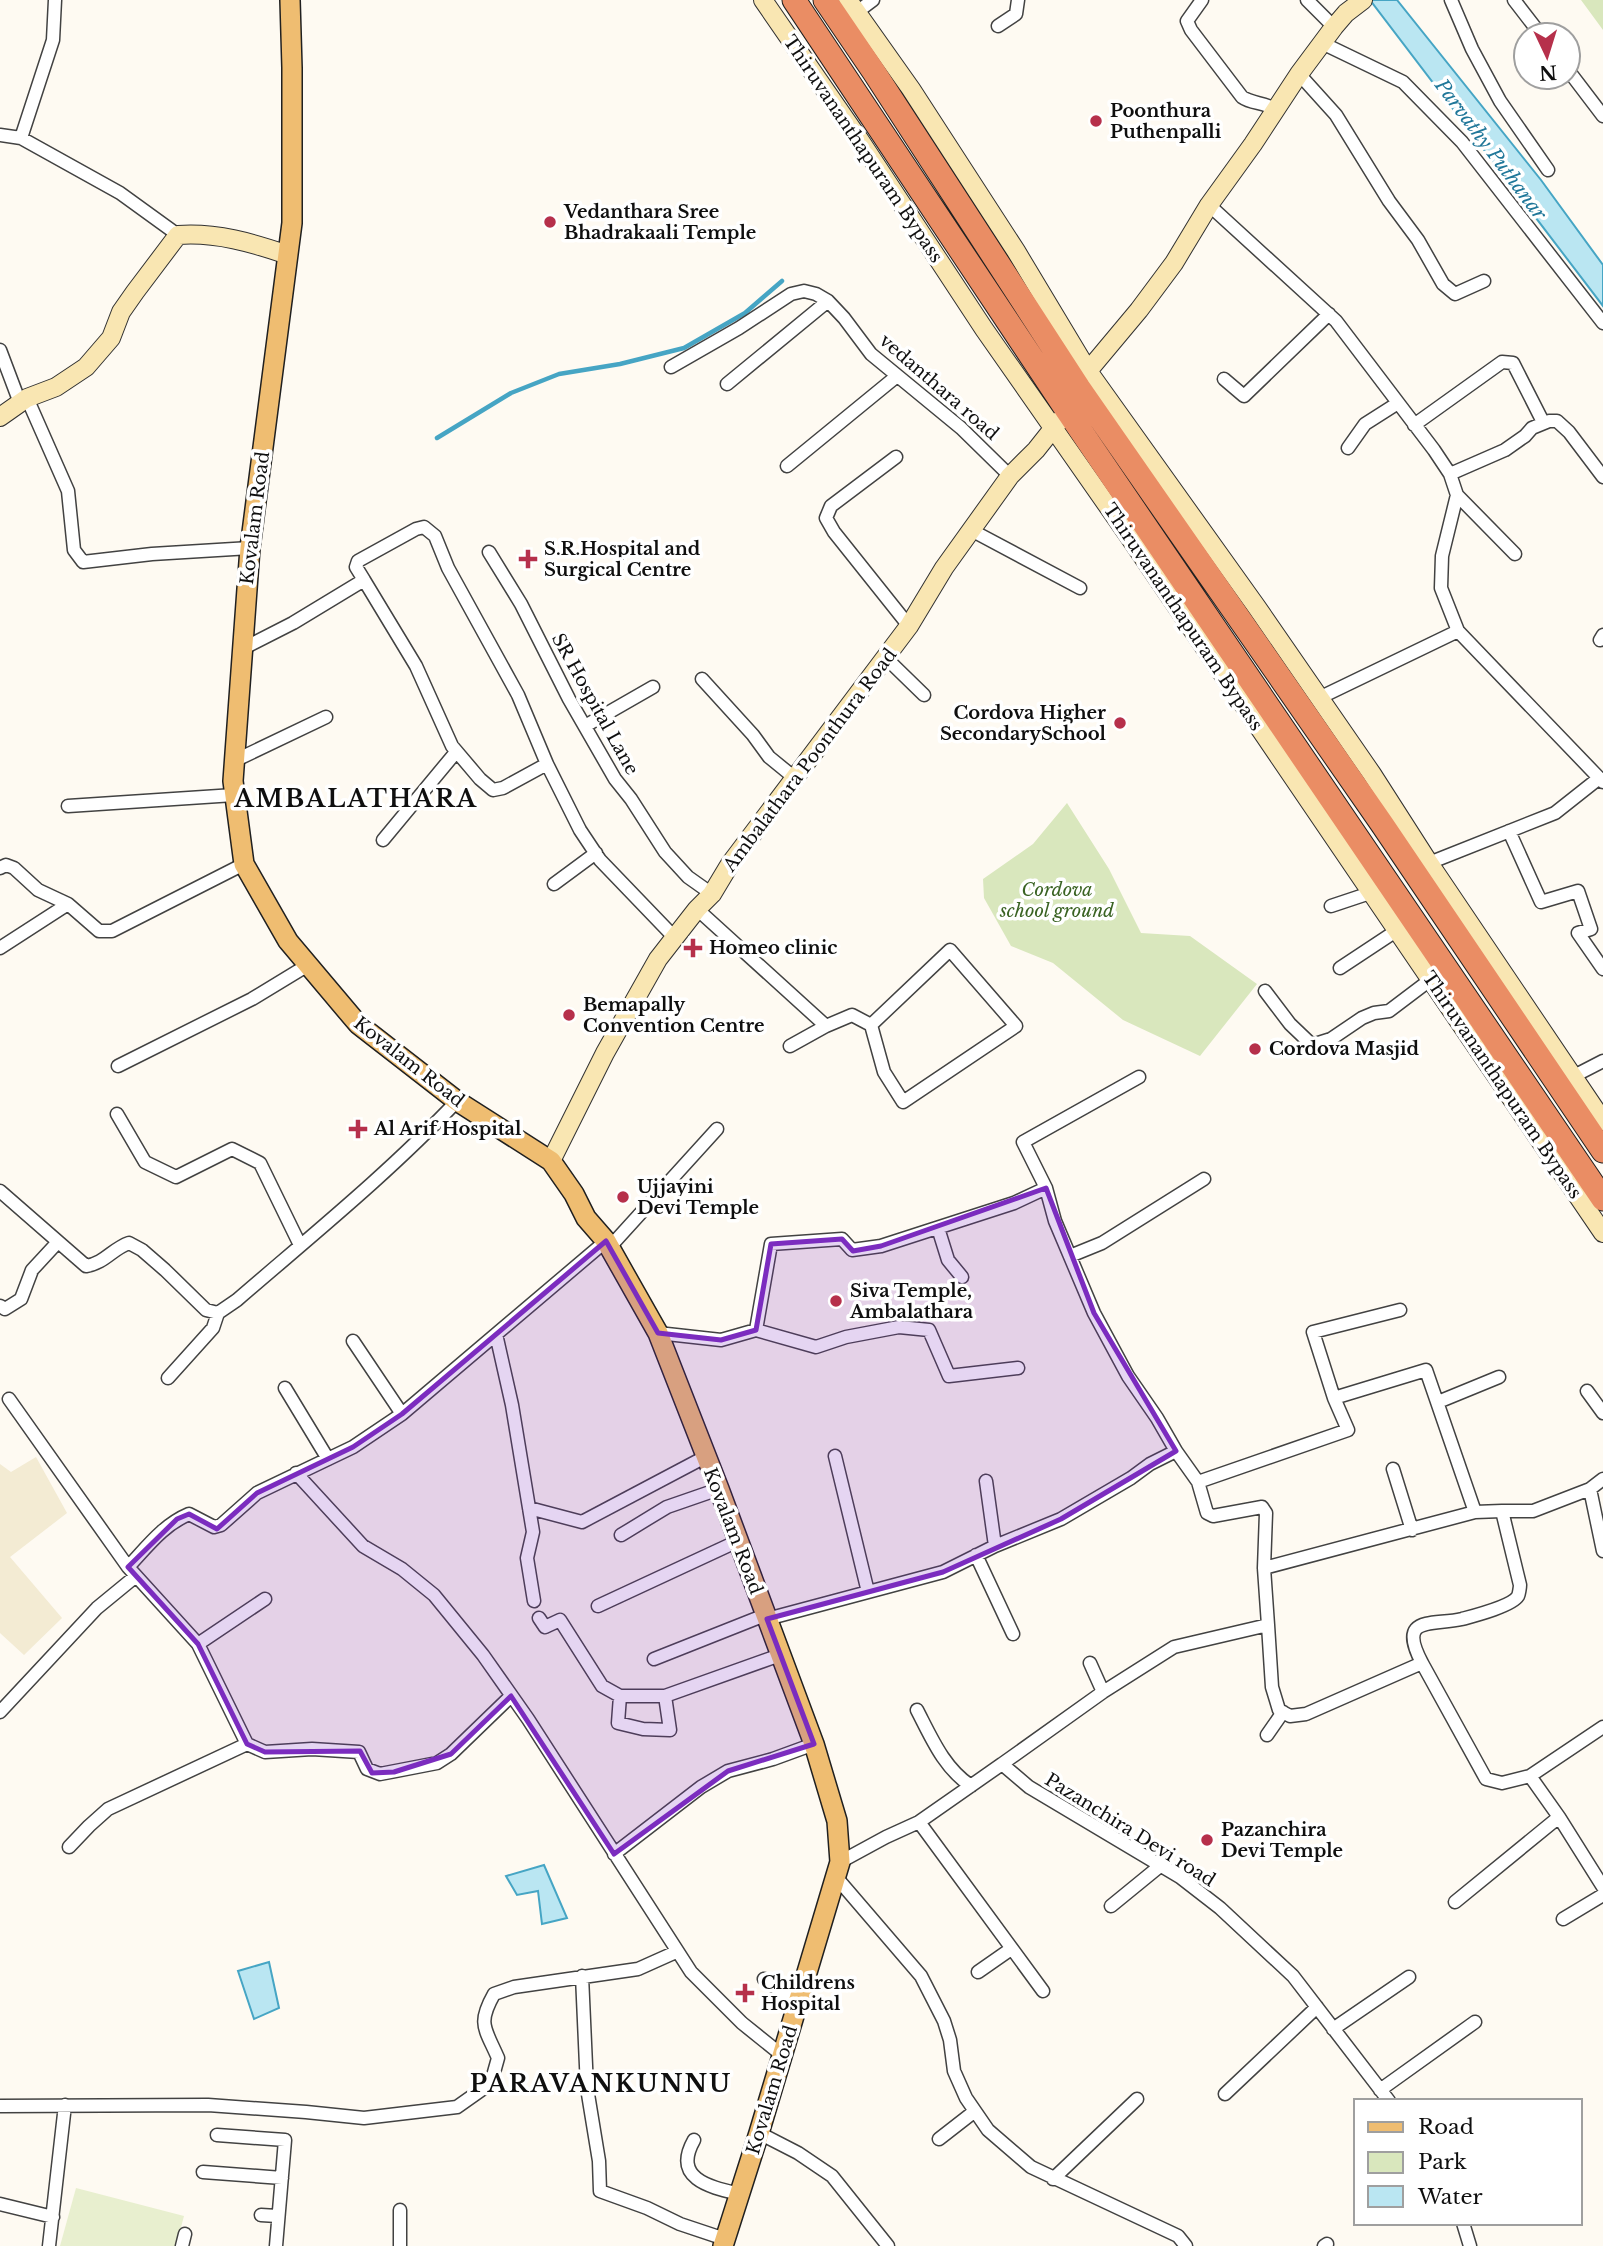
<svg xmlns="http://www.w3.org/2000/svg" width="1603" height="2246" font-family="'Libre Baskerville',serif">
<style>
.farmland{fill:#f3ebd3}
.green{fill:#d9e7bd}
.pitch{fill:#e8efcf}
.water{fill:#bae6f2;stroke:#46a5c4;stroke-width:2}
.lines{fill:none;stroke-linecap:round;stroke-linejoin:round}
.stream{stroke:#46a5c4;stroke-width:4.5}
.street-casing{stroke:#424242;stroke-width:15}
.secondary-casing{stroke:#313131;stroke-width:20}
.primary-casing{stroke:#202020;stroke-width:22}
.highway-casing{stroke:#202020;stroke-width:25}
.street{stroke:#fff;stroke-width:12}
.secondary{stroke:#f9e6b2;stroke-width:18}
.primary{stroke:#efbd71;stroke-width:19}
.highway{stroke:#ea8d64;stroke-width:23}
.marked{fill:#7b2cbf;fill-opacity:0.2;stroke:#7b2cbf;stroke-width:5;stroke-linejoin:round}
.poi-dot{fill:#b6304b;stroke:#fff;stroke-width:2.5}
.labels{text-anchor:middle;stroke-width:7;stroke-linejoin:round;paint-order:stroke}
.poi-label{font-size:18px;font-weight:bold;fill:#0f0f0f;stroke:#fff;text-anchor:start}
.street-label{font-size:18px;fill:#0f0f0f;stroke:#fff}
.park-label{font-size:18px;font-style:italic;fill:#3a6323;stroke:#fff}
.water-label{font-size:19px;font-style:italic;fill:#207799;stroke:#fff}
.district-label{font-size:24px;font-weight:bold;letter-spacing:2px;fill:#0f0f0f;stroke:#fff}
</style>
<rect width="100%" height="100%" fill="#fefaf2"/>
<path class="farmland" d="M 36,1457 L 67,1513 L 10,1557 L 62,1618 L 24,1655 L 0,1633 L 0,1464 L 11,1472 Z"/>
<path class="green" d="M 1581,0 L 1603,0 L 1603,30 Z
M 1067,803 L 1109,869 L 1141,933 L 1190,936 L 1257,984 L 1200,1056 L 1123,1020 L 1053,963 L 1011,946 L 984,898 L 983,879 L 1033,844 Z"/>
<path class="pitch" d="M 76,2188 L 184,2216 L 176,2246 L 60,2246 Z"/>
<path class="water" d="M 1370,0 L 1397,0 L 1541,180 L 1603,265 L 1603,306 Z
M 544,1865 L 567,1918 L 542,1924 L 538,1891 L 517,1895 L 506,1876 Z
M 269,1962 L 279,2008 L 254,2019 L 238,1971 Z"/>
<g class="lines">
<path class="stream" d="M 437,438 L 511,393 L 559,374 L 620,364 L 684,348 L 745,313 L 782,281"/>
<defs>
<path id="street" d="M 1202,0 L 1187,21 L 1191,30 L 1242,97 C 1252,104 1265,102 1276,110
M 1307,0 L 1334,27
M 1451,0 L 1472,49 L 1500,101 L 1548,170
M 1514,0 L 1541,35
M 857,12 L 873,0
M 998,26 L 1016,14 L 1018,0
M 1322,43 L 1403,82 L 1462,142 L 1603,323
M 1568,70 L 1603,116
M 1299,74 L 1336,115 L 1389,201 L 1418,240 L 1443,284 L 1455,294 L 1484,281
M 0,135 L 21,138 L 120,193 L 178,235
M 21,138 L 53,40 L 55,0
M 1209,205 L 1336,321 L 1434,450 L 1450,474 L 1457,495 L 1442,556 L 1441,588 L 1458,631 L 1603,782
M 0,350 L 20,403
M 671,367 L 739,328 L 791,294 L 804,291 L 816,294 L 828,301 L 844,318 L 871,354 L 961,428 L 1010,476
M 1224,379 L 1244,396 L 1329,314
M 727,384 L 828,301
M 27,398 L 68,491 L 74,550 L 83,562 L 152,554 L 250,548
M 1414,425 L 1502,362 L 1513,363 L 1543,422
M 1348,448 L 1365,424 L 1398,403
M 896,457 L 831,506 L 826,518 L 834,532 L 909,626
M 787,466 L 897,376
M 1450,474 L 1505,450 L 1525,436 L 1532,428 L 1549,421 L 1557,421 L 1569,432 L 1603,477
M 1457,495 L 1515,554
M 971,530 L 1080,588
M 489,552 L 521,604 L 569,699 L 615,779 L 631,799 L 665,852 L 688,877 L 712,894
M 364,580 L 356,567 L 358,561 L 416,529 L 424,527 L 435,536 L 448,568 L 518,695 L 547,764
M 1600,640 L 1603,635
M 242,649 L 293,623 L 364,580 L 416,666 L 452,746 L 480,779 L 493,790 L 503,788 L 547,764 L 580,830 L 600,860 L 675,938
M 886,658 L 924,695
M 702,679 L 753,735 L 769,757 L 796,779
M 1319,698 L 1458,631
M 585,726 L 653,687
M 234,761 L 326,717
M 68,806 L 234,795
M 1509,831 L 1541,902 L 1578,891 L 1591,929 L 1578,933 L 1603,969
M 383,840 L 456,752
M 1429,863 L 1555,813 L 1598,779
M 0,868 L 6,865 L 14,868 L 38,890 L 68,904 L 99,931 L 112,931 L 244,864
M 554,884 L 596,853
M 1331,906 L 1370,893
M 697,909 L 826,1026 L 790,1046
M 0,948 L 68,904
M 1340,968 L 1396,931
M 1265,991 L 1290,1024 L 1312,1045 L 1331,1039 L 1362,1018 L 1374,1013 L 1389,1011 L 1430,980
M 826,1026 L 852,1015 L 871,1025 L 950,950 L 1016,1026 L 903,1102 L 884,1072 L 871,1025
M 118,1066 L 252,999 L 308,965
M 1572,1077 L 1603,1061
M 117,1114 L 145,1162 L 176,1177 L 232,1149 L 260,1163 L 300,1245
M 1046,1188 L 1023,1142 L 1139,1077
M 0,1191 L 86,1266 C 105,1263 112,1249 129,1243 L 142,1250 L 165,1270 L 206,1310 L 218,1313 L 237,1300 C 311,1236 389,1173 457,1101
M 938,1228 L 948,1260 L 962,1277
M 609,1248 L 717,1129
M 1070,1256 L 1102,1243 L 1204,1179
M 0,1306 L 5,1309 L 21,1299 L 32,1270 L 57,1243
M 756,1330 L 771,1244 L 842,1239 L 852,1250 L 881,1246 L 1014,1203 L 1046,1188 L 1055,1221 L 1094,1313 L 1128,1376 L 1157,1418 L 1176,1451 L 1150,1464 L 1131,1478 L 1061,1519 L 995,1546 L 943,1572 L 767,1619
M 658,1333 L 721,1340 L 756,1330 L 816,1347 L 846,1337 L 899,1327 L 929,1330 L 949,1376 L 1018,1368
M 496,1334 L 512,1405 L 533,1532 L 527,1558 L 534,1601
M 353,1341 L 402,1414
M 168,1378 L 213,1328 L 218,1313
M 285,1388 L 328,1459
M 1587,1391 L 1603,1413
M 1334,1398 L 1426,1370 L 1475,1512
M 9,1399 L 128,1567 L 198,1644 L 247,1744 L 265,1752 L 312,1749 L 359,1752 L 367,1769 L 380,1774 L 437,1763 L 451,1754 L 511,1696
M 1438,1402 L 1499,1377
M 1176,1451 L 1198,1482 L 1348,1430 L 1334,1398 L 1313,1332 L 1400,1310
M 835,1456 L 868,1592
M 1393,1469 L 1412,1530
M 296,1473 L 363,1546 L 402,1569 L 434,1595 L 483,1655 L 528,1719 L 691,1972 L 742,2023 L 783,2056
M 986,1481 L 995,1546
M 1198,1482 L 1207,1513 L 1213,1516 L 1262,1507 L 1266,1513 L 1264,1568 L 1268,1625
M 1590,1489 L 1603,1551
M 529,1508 L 582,1522 L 705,1457
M 621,1535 L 667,1507 L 719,1489
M 976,1555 L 1013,1634
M 128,1567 C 147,1547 163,1525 189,1514 L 214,1527 L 221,1525 L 257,1493 L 353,1447 L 402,1414 L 606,1241
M 1264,1568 L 1475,1512 L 1502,1511
M 598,1606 L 738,1541
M 539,1618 L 545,1627 L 560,1620 L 602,1686 L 620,1696 L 665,1696 L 780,1655
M 198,1644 L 265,1599
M 654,1659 L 765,1615
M 1090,1663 L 1103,1692
M 1422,1663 L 1486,1779 L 1502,1783 L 1530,1776 L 1559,1817 L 1603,1887
M 620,1696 L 618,1723 L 643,1729 L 670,1730 L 665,1696
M 917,1710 C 932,1739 944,1768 971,1786
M 0,1712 L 97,1608 L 136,1576
M 1267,1735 L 1283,1712
M 1002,1764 L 1103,1692 L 1174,1647 L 1268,1625 L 1272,1687 L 1279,1710 L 1290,1716 L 1306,1714 L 1422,1663 C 1397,1615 1431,1626 1462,1619 C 1473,1616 1512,1606 1518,1596 C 1519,1594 1520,1587 1520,1585 L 1502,1511 L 1533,1511 L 1590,1489 L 1603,1479
M 1530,1776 L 1603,1727
M 919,1822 L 1043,1991
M 69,1847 L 89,1826 L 108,1809 L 247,1744
M 614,1854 L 701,1787 L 728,1771 L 773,1759 L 814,1744
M 840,1862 L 886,1837 L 919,1822 L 1002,1764 L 1029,1787 L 1180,1877 L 1220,1908 L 1293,1976 L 1389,2101
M 836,1877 L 921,1976 L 944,2021 L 950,2040 L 954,2071 L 966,2098 L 988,2130 L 1031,2167 L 1178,2236 L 1186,2246
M 1455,1902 L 1559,1817
M 1111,1906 L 1160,1866
M 1563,1919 L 1603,1895
M 978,1972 L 1011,1949
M 582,1976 L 587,2088 L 599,2161 L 600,2191 L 647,2208 L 680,2224 L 725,2239
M 764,1979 L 799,2005
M 1333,2029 L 1409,1977
M 1380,2090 L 1475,2022
M 1225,2094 L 1317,2007
M 0,2106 L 208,2105 L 306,2112 L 364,2118 L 457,2107 L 491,2083 L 498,2058 C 485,2028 477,2024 494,1994 L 514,1987 L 638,1969 L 676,1952
M 759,2133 L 798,2153 L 832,2176 L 888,2246
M 217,2135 L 285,2140 L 276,2246
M 939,2139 L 975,2111
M 694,2140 C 672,2179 710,2187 739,2194
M 203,2172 L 282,2178
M 1053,2179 L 1137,2099
M 0,2204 L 53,2217
M 261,2215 L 277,2216
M 1463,2223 L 1470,2246
M 49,2246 L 65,2105
M 182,2246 L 185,2234
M 400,2246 L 400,2210
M 1324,2246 L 1327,2244"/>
<path id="secondary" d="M 763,0 L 859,139 L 984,329 L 1128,535 L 1603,1233
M 848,0 L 911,89 L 1016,251 L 1088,371 L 1256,606 L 1372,774 L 1429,863 L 1603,1121
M 1073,397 L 1088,371 L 1139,310 L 1174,263 L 1209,205 L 1253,144 L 1299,74 L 1334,27 L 1346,13 L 1363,0
M 0,417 L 27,398 L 56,387 L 86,367 L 111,338 L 121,312 L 135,292 L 178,235 C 216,232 253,243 288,255
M 551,1161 L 605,1053 L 658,959 L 697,909 L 712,894 L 730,864 L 909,626 L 944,568 L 1010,476 L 1036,450 L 1059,421"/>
<path id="primary" d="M 290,0 L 292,68 L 292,223 L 250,548 L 233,781 L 244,864 L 288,941 L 358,1024 L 457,1101 L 551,1161 L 574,1194 L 586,1218 L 606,1241 L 658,1333 L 719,1489 L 814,1744 L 837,1821 L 840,1862 L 759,2133 L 723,2246"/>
<path id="highway" d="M 794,0 L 1066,409 L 1603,1199
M 825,0 L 874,72 L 1079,388 L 1382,824 L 1603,1151"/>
</defs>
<use href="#street" class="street-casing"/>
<use href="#secondary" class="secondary-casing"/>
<use href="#primary" class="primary-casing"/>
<use href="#highway" class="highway-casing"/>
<use href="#street" class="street"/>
<use href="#secondary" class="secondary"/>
<use href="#primary" class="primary"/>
<use href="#highway" class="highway"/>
</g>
<path class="marked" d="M 1046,1188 L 1094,1313 L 1176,1451 L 1061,1519 L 943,1572 L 767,1619 L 814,1744 L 728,1771 L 614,1854 L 511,1696 L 451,1754 L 394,1772 L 372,1773 L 360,1751 L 265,1752 L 247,1744 L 198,1644 L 128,1567 L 177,1519 L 189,1514 L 217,1529 L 257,1493 L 353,1447 L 402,1414 L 606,1241 L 658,1333 L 721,1340 L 756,1330 L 771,1244 L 842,1239 L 853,1251 L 881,1246 Z"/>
<g class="poi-dot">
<circle cx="1096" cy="121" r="7"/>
<circle cx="550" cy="222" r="7"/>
<path d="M524.5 548.5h7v7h7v7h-7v7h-7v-7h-7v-7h7z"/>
<circle cx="1120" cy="723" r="7"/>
<path d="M689.5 937.5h7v7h7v7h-7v7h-7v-7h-7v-7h7z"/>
<circle cx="569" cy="1015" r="7"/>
<circle cx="1255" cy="1049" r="7"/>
<path d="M354.5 1118.5h7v7h7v7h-7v7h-7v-7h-7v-7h7z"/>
<circle cx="623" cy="1197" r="7"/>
<circle cx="836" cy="1301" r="7"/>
<circle cx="1207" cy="1840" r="7"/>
<path d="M741.5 1982.5h7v7h7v7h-7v7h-7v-7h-7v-7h7z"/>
</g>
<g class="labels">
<g class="poi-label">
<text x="1110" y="117">Poonthura<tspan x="1110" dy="21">Puthenpalli</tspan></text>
<text x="564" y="218">Vedanthara Sree<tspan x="564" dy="21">Bhadrakaali Temple</tspan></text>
<text x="544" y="555">S.R.Hospital and<tspan x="544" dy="21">Surgical Centre</tspan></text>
<text x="1106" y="719" text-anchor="end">Cordova Higher<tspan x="1106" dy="21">SecondarySchool</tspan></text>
<text x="709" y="954">Homeo clinic</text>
<text x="583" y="1011">Bemapally<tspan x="583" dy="21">Convention Centre</tspan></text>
<text x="1269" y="1055">Cordova Masjid</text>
<text x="374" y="1135">Al Arif Hospital</text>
<text x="637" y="1193">Ujjayini<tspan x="637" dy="21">Devi Temple</tspan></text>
<text x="850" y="1297">Siva Temple,<tspan x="850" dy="21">Ambalathara</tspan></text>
<text x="1221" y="1836">Pazanchira<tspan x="1221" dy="21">Devi Temple</tspan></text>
<text x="761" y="1989">Childrens<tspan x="761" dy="21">Hospital</tspan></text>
</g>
<g class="street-label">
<text transform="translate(863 149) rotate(56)" y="6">Thiruvananthapuram Bypass</text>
<text transform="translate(939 387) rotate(41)" y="6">vedanthara road</text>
<text transform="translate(255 518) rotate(-83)" y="6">Kovalam Road</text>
<text transform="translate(1183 617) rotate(56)" y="6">Thiruvananthapuram Bypass</text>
<text transform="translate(595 704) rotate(61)" y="6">SR Hospital Lane</text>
<text transform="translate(810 760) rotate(-53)" y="6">Ambalathara Poonthura Road</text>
<text transform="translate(409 1062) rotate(38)" y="6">Kovalam Road</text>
<text transform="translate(1502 1085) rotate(56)" y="6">Thiruvananthapuram Bypass</text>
<text transform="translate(733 1531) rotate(69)" y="6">Kovalam Road</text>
<text transform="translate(1130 1830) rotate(32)" y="6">Pazanchira Devi road</text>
<text transform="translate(772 2090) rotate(-73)" y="6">Kovalam Road</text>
</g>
<g class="park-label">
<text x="1057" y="896">Cordova<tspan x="1057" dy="21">school ground</tspan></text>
</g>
<g class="water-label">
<text transform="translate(1491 149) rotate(53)" y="7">Parvathy Puthanar</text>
</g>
<g class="district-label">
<text x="356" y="807">AMBALATHARA</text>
<text x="601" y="2092">PARAVANKUNNU</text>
</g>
</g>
<rect x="1354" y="2099" width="228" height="126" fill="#ffffff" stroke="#9f9f9f" stroke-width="2"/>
<rect x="1368" y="2122" width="35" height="10" fill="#efbd71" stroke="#9f9f9f" stroke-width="2"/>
<text x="1418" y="2134" font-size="21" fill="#0f0f0f">Road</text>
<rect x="1368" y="2152" width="35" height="21" fill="#d9e7bd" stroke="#9f9f9f" stroke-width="2"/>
<text x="1418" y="2169" font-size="21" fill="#0f0f0f">Park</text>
<rect x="1368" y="2186" width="35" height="21" fill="#bae6f2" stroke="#9f9f9f" stroke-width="2"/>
<text x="1418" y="2204" font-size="21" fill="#0f0f0f">Water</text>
<g transform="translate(1547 56) rotate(176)"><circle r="33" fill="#ffffff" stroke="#9f9f9f" stroke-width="2"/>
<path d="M0-5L12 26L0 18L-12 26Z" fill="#b6304b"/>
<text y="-10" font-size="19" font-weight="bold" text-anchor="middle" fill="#0f0f0f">N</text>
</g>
</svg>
